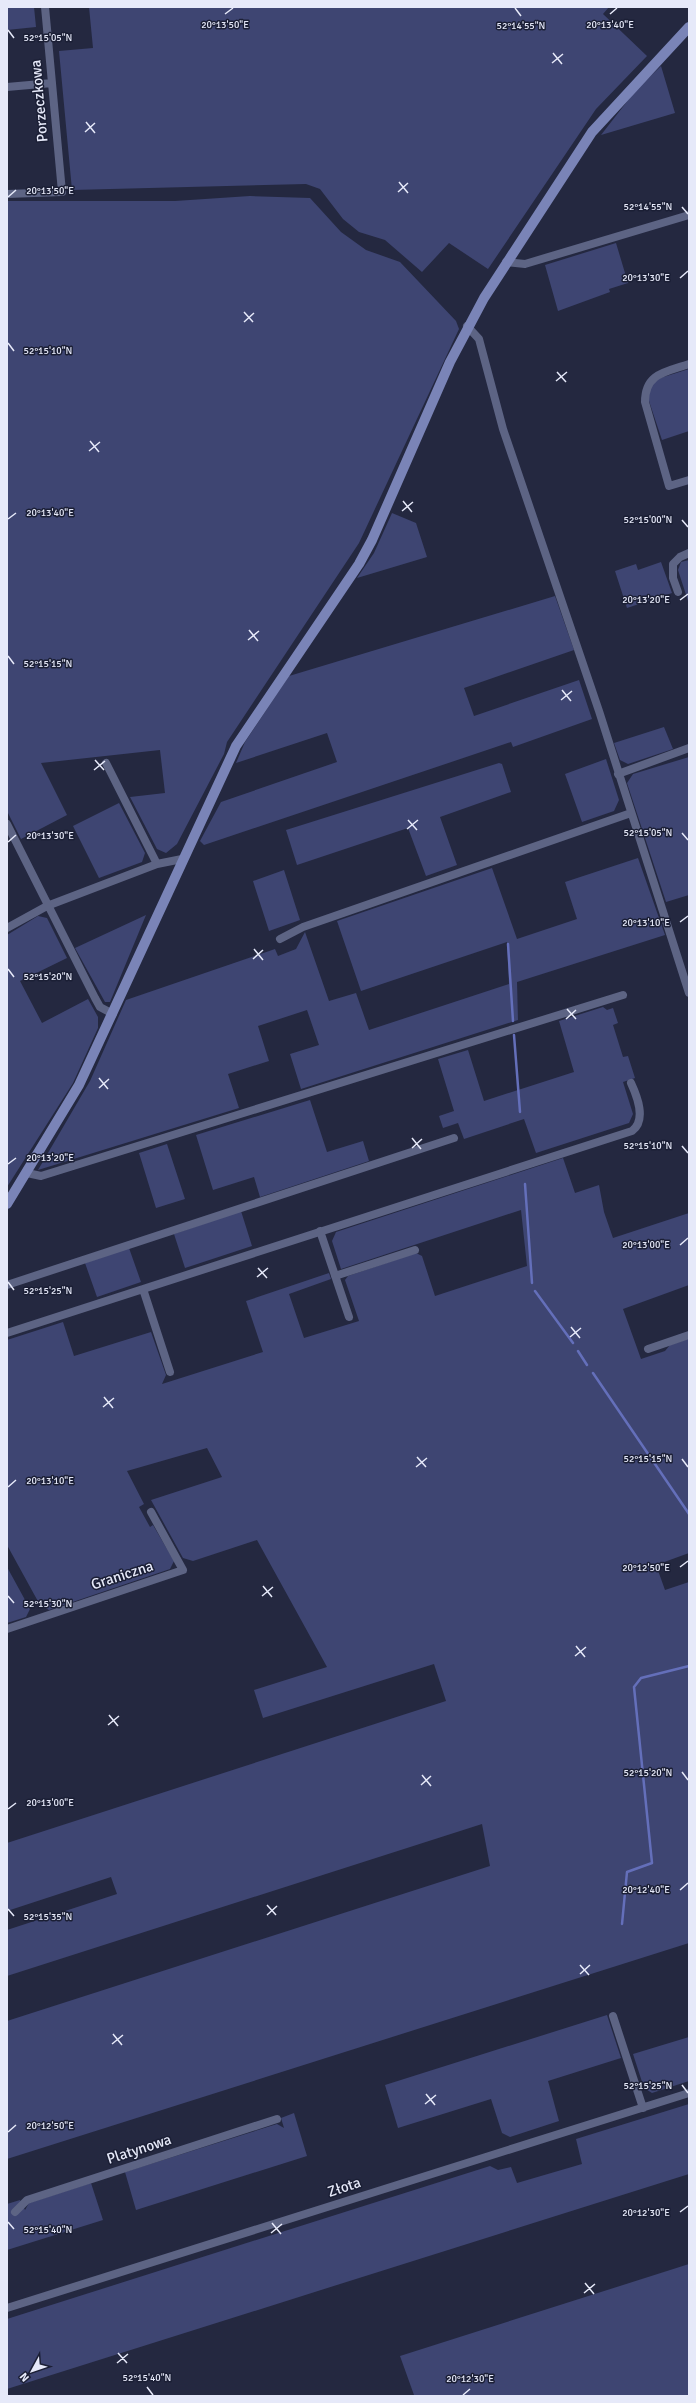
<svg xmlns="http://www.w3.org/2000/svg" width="696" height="2403" font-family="Signika,sans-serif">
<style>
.green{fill:#3e4572}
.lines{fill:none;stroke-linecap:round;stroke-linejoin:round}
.stream{stroke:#646fba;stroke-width:2.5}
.street{stroke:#5d6484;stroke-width:8}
.secondary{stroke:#7a84b7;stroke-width:10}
.ticks{fill:none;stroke:#e6e9f9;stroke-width:1.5}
.labels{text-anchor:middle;stroke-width:3;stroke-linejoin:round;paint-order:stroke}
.street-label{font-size:15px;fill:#e6e9f9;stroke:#1b1f35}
.ticks-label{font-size:10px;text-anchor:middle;fill:#e6e9f9;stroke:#1b1f35;stroke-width:3;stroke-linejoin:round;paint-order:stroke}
</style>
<rect width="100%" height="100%" fill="#242840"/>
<path class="green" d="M 7,7 L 34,7 L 36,27 L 7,30 Z
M 89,7 L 609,7 L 603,14 L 647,56 L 596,109 L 488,269 L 449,243 L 422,272 L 385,240 L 359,232 L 343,219 L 320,189 L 306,184 L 72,190 L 59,51 L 93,48 Z
M 661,66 L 675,113 L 601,135 L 636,90 Z
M 250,196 L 310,198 L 341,232 L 366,250 L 400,262 L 456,321 L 459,329 L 359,543 L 227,742 L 224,754 L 177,844 L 166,853 L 157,849 L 130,797 L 165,793 L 160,750 L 41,763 L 67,815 L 21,839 L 7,811 L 7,201 L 175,201 Z
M 616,243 L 628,283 L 609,289 L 610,292 L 558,311 L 545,265 Z
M 689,369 L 689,431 L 662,440 L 646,392 L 654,380 Z
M 392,513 L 416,523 L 427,557 L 357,578 L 374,553 Z
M 689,560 L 689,604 L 678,570 L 681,562 Z
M 661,562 L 672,593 L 627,608 L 615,571 L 636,564 L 638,570 Z
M 555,596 L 574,650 L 464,688 L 474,716 L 579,680 L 592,719 L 513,747 L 511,742 L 204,845 L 200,841 L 221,802 L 337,762 L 327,733 L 236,763 L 245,742 L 289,676 Z
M 664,727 L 673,749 L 628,764 L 620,760 L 614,743 Z
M 689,757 L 689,895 L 666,902 L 627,783 L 633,774 Z
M 606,759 L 619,800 L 614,811 L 582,822 L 565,774 Z
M 499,763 L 502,764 L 511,792 L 440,817 L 457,865 L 426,876 L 408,828 L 297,865 L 286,830 Z
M 119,803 L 145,853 L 142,862 L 99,878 L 73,826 Z
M 638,858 L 665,935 L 517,982 L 518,1020 L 301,1089 L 290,1054 L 319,1045 L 307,1010 L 258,1026 L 269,1061 L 228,1074 L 239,1108 L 38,1170 L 90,1081 L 126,1000 L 275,949 L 278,956 L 296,949 L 305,932 L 329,1001 L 356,993 L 369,1030 L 509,984 L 507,942 L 361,991 L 337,921 L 492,868 L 517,939 L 577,919 L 565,882 Z
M 284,870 L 300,920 L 269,931 L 253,881 Z
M 146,915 L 110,1002 L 105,1002 L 75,948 Z
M 38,916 L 47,918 L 67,958 L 20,981 L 42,1023 L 88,999 L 98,1017 L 98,1028 L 73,1083 L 7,1187 L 7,935 Z
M 603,1007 L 607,1010 L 613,1008 L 618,1023 L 613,1025 L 623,1057 L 628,1056 L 635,1078 L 623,1082 L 633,1114 L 629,1123 L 536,1153 L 524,1119 L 464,1139 L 458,1123 L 443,1128 L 439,1116 L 454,1111 L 438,1059 L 468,1050 L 484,1101 L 574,1072 L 559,1021 Z
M 310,1100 L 327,1152 L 363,1141 L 369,1161 L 260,1197 L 254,1177 L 213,1190 L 196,1135 Z
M 167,1144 L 185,1199 L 156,1208 L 139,1153 Z
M 563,1158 L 575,1193 L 599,1185 L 604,1212 L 613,1238 L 689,1213 L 689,1285 L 623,1309 L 641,1359 L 665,1351 L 670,1345 L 689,1339 L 689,1553 L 656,1565 L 665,1590 L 689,1582 L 689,1943 L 7,2159 L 7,2021 L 490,1866 L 482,1824 L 7,1976 L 7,1930 L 117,1894 L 111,1877 L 7,1911 L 7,1843 L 446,1701 L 434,1664 L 263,1718 L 254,1690 L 327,1667 L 257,1540 L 193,1561 L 183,1558 L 151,1500 L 222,1477 L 207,1448 L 127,1471 L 144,1504 L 139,1507 L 150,1527 L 153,1525 L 174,1561 L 170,1569 L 49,1610 L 40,1605 L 7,1545 L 7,1340 L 63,1322 L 74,1356 L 151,1332 L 166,1375 L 162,1384 L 263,1352 L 246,1301 L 329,1273 L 331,1279 L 289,1294 L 304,1338 L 359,1321 L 345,1280 L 348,1276 L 416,1253 L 422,1256 L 435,1296 L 527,1266 L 521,1210 L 341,1269 L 332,1241 L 336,1232 Z
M 241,1211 L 252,1246 L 185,1268 L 174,1234 Z
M 129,1248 L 141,1282 L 97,1297 L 85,1263 Z
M 7,1567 L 30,1609 L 26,1617 L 7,1623 Z
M 607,2015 L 621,2058 L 548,2081 L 559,2121 L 510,2137 L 502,2133 L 491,2099 L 398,2128 L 385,2085 Z
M 689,2037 L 689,2081 L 652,2093 L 644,2088 L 633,2054 Z
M 689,2104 L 689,2174 L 7,2389 L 7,2319 L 490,2166 L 498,2170 L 511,2167 L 517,2183 L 582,2164 L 576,2139 Z
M 294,2113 L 307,2156 L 136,2210 L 125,2172 L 277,2124 L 284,2128 L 281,2118 Z
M 91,2183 L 103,2220 L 7,2250 L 7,2204 L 20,2200 L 25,2210 L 29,2203 Z
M 689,2264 L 689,2396 L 413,2396 L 414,2395 L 400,2356 Z"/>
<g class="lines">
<path class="stream" d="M 508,944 L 513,1021
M 514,1035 L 520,1112
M 525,1184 L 532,1283
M 535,1291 L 573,1343
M 578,1351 L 587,1365
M 593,1373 L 689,1514
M 622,1924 L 627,1872 L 652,1863 L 634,1687 L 641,1678 L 689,1666"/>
<path class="street" d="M 7,87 L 52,83
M 7,194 L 62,192 L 45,7
M 506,262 L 525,264 L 689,215
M 467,326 L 479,339 L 503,429 L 599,711 L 689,993
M 689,364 C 666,372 645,373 645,402 L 669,486 L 689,480
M 678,592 L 673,578 L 673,564 L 680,557 L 689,553
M 106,763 L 157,864
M 618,774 L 689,748
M 7,824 L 95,998 L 100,1007 L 113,1014
M 7,928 L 47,906 L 157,864 L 182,859
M 280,939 L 303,927 L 631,813
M 27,1173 L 41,1176 L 623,995
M 320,1231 L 349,1317
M 335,1276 L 415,1250
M 7,1285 L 454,1138
M 143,1289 L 170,1372
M 7,1333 L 632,1131 C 647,1120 637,1096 631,1083
M 648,1349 L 689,1335
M 7,1629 L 183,1570 L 151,1512
M 613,2016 L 643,2108
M 15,2212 L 27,2200 L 277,2119
M 7,2308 L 689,2093"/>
<path class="secondary" d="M 7,1204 L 79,1085 L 236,746 L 359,564 L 372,540 L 450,362 L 484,298 L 592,132 L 689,27"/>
</g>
<path class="ticks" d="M 515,8 L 521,16M 225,14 L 233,8M 610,14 L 617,8M 8,30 L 14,38M 553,53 L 562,64M 552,63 L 563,54M 86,122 L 95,133M 85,132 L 95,123M 399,182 L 408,193M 398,192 L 408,183M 8,197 L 16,190M 682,207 L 688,214M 680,278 L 688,271M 244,312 L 253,322M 244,322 L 254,313M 8,343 L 14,351M 557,372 L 566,382M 556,381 L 567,372M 90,441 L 99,452M 89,451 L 100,442M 403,501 L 412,512M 402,511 L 413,502M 8,519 L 16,513M 682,520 L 688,527M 680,600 L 688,594M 249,630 L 258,641M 248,640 L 259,631M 8,656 L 14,664M 562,690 L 571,701M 561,700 L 572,691M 95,760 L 104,770M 94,770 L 105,761M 408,820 L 417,830M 407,829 L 418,820M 682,833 L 688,840M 8,842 L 16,835M 680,922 L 688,916M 254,949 L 263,960M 253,959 L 263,950M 8,969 L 14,977M 567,1009 L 576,1019M 566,1019 L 576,1010M 99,1078 L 108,1089M 99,1088 L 109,1079M 412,1138 L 421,1149M 682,1146 L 688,1153M 412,1148 L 422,1139M 8,1164 L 16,1158M 680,1245 L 688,1238M 258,1268 L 267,1278M 257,1277 L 268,1268M 8,1282 L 14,1290M 571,1327 L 580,1338M 570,1337 L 581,1328M 104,1397 L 113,1408M 103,1407 L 114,1398M 417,1457 L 426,1467M 682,1459 L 688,1467M 416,1467 L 427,1458M 8,1487 L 16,1480M 680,1567 L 688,1561M 263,1586 L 272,1597M 8,1596 L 14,1603M 262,1596 L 273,1587M 576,1646 L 585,1657M 575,1656 L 586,1647M 109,1715 L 118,1726M 108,1725 L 119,1716M 682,1772 L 688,1780M 422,1775 L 431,1786M 421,1785 L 431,1776M 8,1809 L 16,1803M 680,1890 L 688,1883M 267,1905 L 276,1915M 8,1909 L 14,1916M 267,1915 L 277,1906M 580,1965 L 589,1975M 580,1974 L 590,1965M 113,2034 L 122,2045M 112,2044 L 123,2035M 682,2085 L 688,2093M 426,2094 L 435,2105M 425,2104 L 436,2095M 8,2132 L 16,2125M 680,2212 L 688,2206M 8,2222 L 14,2229M 272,2223 L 281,2234M 271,2233 L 282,2224M 585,2283 L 594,2294M 584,2293 L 595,2284M 118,2353 L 127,2363M 117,2363 L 128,2354M 147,2387 L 153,2395M 463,2395 L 470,2389"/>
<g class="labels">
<g class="street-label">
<text transform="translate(39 101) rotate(-95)" y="5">Porzeczkowa</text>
<text transform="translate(122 1575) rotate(-18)" y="5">Graniczna</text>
<text transform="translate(139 2149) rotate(-18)" y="5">Platynowa</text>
<text transform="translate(344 2187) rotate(-18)" y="5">Złota</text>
</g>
</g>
<g class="ticks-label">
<text x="225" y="28">20°13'50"E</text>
<text x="610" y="28">20°13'40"E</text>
<text x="521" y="29">52°14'55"N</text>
<text x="48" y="41">52°15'05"N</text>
<text x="50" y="194">20°13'50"E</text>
<text x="648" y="210">52°14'55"N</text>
<text x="646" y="281">20°13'30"E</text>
<text x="48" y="354">52°15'10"N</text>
<text x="50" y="516">20°13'40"E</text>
<text x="648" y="523">52°15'00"N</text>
<text x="646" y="603">20°13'20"E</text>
<text x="48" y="667">52°15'15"N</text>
<text x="648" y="836">52°15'05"N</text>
<text x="50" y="839">20°13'30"E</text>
<text x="646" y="926">20°13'10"E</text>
<text x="48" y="980">52°15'20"N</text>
<text x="648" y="1149">52°15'10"N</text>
<text x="50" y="1161">20°13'20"E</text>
<text x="646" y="1248">20°13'00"E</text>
<text x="48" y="1294">52°15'25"N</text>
<text x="648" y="1462">52°15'15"N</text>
<text x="50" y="1484">20°13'10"E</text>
<text x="646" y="1571">20°12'50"E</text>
<text x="48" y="1607">52°15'30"N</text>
<text x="648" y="1776">52°15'20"N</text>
<text x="50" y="1806">20°13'00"E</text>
<text x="646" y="1893">20°12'40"E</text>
<text x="48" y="1920">52°15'35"N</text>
<text x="648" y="2089">52°15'25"N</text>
<text x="50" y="2129">20°12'50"E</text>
<text x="646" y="2216">20°12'30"E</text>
<text x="48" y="2233">52°15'40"N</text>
<text x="147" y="2381">52°15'40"N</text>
<text x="470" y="2382">20°12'30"E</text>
</g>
<rect width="696" height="2403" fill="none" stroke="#e6e9f9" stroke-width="16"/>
<g transform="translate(32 2371) rotate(230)" stroke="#1b1f35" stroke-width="3" paint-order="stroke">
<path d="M0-3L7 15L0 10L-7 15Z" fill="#e6e9f9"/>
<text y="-6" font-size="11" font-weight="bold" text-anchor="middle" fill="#e6e9f9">N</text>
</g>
</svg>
